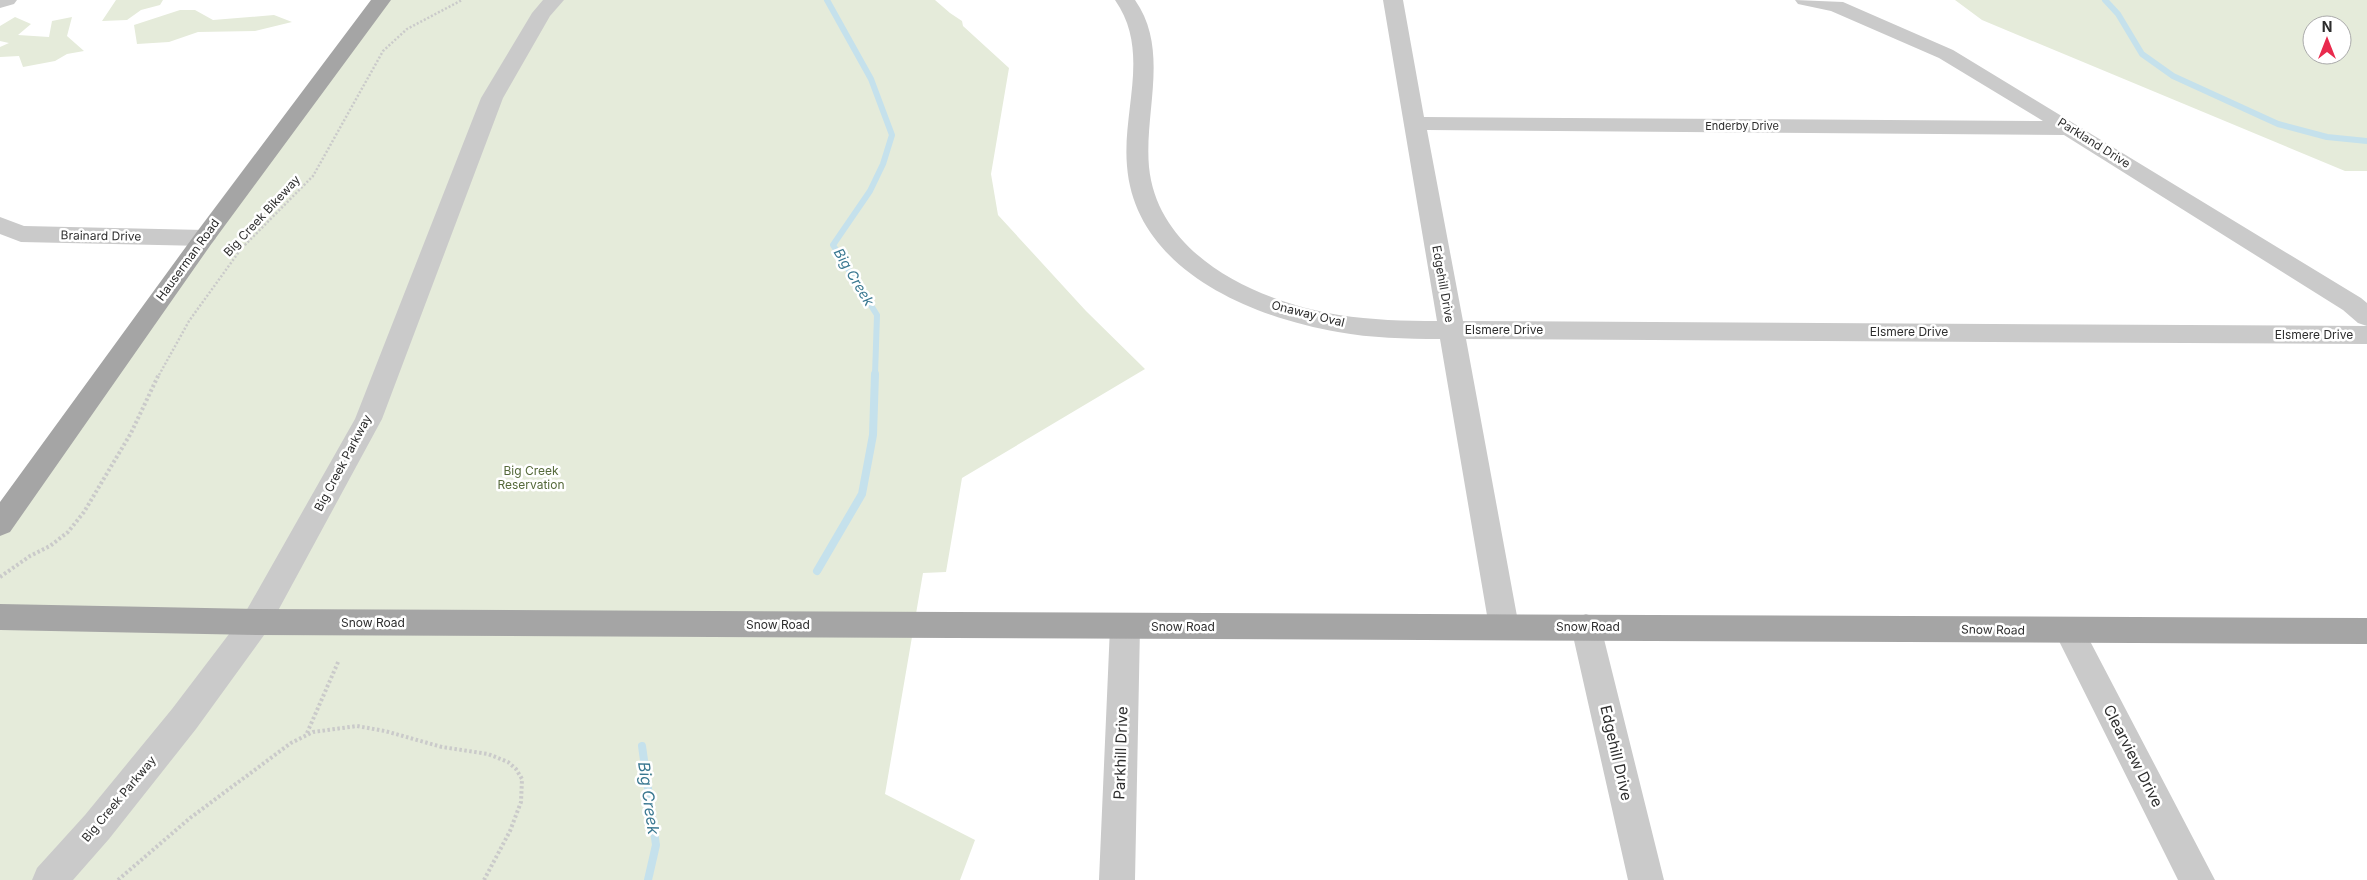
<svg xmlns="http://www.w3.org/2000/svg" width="2367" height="880" font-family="Inter,sans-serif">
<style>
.green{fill:#e5ebda;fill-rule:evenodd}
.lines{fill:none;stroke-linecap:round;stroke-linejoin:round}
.stream-far1{stroke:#c5e1ec;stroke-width:6}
.stream{stroke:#c5e1ec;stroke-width:8}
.path-far1{stroke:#cacaca;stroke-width:2.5;stroke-dasharray:2 2;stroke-linecap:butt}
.path{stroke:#cacaca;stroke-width:4;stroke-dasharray:2.5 2.5;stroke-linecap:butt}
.minor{fill:#cacaca;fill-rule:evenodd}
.major{fill:#a5a5a5;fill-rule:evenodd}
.labels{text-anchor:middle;stroke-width:5;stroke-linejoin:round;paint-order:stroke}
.far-street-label{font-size:11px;fill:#2d2d2d;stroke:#fff}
.street-label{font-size:12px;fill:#2d2d2d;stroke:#fff}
.park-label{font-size:12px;fill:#55693a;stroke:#fff}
.water-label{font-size:14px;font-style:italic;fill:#3a7891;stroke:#fff}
.near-street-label{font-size:15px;fill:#2d2d2d;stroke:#fff}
.near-water-label{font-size:16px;font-style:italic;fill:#3a7891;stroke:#fff}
</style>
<rect width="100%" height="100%" fill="#fff"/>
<path class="green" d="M 116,0 L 163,0 L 160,5 L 141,10 L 127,20 L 102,21 Z
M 380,0 L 935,0 L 950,13 L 962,21 L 963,26 L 1009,68 L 991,174 L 998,215 L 1086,311 L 1145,369 L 962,478 L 946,572 L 923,573 L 885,794 L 975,840 L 960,880 L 0,880 L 0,527 Z
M 1955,0 L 2367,0 L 2367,171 L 2345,171 L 1982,20 ZM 2312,25 L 2342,25 L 2342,55 L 2312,55 Z
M 180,10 L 195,10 L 213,20 L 274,15 L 292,22 L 255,31 L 198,32 L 169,42 L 137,44 L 134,25 Z
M 15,17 L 31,24 L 18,35 L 49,37 L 52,21 L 72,17 L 67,36 L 84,51 L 67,54 L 55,61 L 23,67 L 19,56 L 0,57 L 0,47 L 9,43 L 0,41 L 0,26 Z"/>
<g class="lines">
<path class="stream-far1" d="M 827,0 L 871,79 L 892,135 L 883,164 L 870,191 L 833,245 L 877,315 L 875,375
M 2105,0 L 2118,14 L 2142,54 L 2173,76 L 2278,124 L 2327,137 L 2367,141"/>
<path class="stream" d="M 817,571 L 862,494 L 873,435 L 875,374
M 642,746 L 656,845 L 648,880"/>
<path class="path-far1" d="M 159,375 L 189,321 L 241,249 L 313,176 L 383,51 L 407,29 L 462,0"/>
<path class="path" d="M 0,577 L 30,556 L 50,546 L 68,532 L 84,512 L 131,433 L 159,374
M 307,733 L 339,660
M 118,880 L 190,818 L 291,743 L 313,732 L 357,726 L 385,731 L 442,747 L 488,754 L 508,762 L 516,769 L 522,779 L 521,802 L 510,831 L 484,880"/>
<path class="minor" d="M 0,0 L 17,0 L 14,4 L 0,8 Z
M 543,0 L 564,0 L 550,16 L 503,98 L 382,419 L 267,631 L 196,729 L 109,839 L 73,880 L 32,880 L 37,868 L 85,815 L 172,709 L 245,613 L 355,419 L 481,98 L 532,13 Z
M 1115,0 L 1135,0 C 1170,50 1144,111 1149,167 C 1158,257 1259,302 1339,315 C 1371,320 1405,321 1437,321 L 1383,0 L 1403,0 L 1424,117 L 2043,121 L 1939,58 L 1831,11 L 1798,4 L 1795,0 L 1843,2 L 1953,50 L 2361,298 L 2367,303 L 2367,326 L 2358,323 L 2343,310 L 2064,135 L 1427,130 L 1463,321 L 2367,326 L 2367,344 L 1466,339 L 1519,627 L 1515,636 L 1504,640 L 1493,636 L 1489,627 L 1440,339 C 1406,339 1371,338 1338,332 C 1250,317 1135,269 1127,166 C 1122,110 1151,51 1115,0 Z
M 0,217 L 24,226 L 204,230 L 212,233 L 216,238 L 212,243 L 204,246 L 21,242 L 0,234 Z
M 1125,614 L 1136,618 L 1140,627 L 1135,880 L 1099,880 L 1110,627 L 1114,618 Z
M 1586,614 L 1597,618 L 1601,627 L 1664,880 L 1628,880 L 1571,627 L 1575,618 Z
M 2069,618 L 2080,622 L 2215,880 L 2178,880 L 2054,631 L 2058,622 Z"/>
<path class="major" d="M 371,0 L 391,0 L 212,243 L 10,532 L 0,536 L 0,502 L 196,233 Z
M 0,604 L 256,609 L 2367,618 L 2367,644 L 256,635 L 0,630 Z"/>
</g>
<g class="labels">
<g class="far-street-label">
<text x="1742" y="130">Enderby Drive</text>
</g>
<g class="street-label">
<text transform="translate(2094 143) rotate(32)" y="4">Parkland Drive</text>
<text transform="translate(262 216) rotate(-47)" y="4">Big Creek Bikeway</text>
<text transform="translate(101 236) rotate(1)" y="4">Brainard Drive</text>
<text transform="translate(188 260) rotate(-54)" y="4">Hauserman Road</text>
<text transform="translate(1443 284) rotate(80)" y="4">Edgehill Drive</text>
<text transform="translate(1308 314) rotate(14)" y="4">Onaway Oval</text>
<text x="1504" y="334">Elsmere Drive</text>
<text x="1909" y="336">Elsmere Drive</text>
<text x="2314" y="339">Elsmere Drive</text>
<text transform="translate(343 463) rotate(-62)" y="4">Big Creek Parkway</text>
<text x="373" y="627">Snow Road</text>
<text x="778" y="629">Snow Road</text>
<text x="1183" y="631">Snow Road</text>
<text x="1588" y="631">Snow Road</text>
<text transform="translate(1993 630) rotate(1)" y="4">Snow Road</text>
<text transform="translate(119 799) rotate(-50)" y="4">Big Creek Parkway</text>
</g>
<g class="park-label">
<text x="531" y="475">Big Creek<tspan x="531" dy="14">Reservation</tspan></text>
</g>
<g class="water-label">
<text transform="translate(854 277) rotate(59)" y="5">Big Creek</text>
</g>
<g class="near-street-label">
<text transform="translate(1121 753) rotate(-88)" y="5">Parkhill Drive</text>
<text transform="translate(1616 753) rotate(77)" y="5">Edgehill Drive</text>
<text transform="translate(2133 756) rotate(63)" y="5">Clearview Drive</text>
</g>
<g class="near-water-label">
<text transform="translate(649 798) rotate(82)" y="6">Big Creek</text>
</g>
</g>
<g transform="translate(2327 40)"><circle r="24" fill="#ffffff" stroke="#ababab"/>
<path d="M0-4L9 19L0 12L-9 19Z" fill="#e92a4d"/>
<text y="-8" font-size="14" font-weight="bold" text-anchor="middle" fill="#2d2d2d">N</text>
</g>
</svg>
